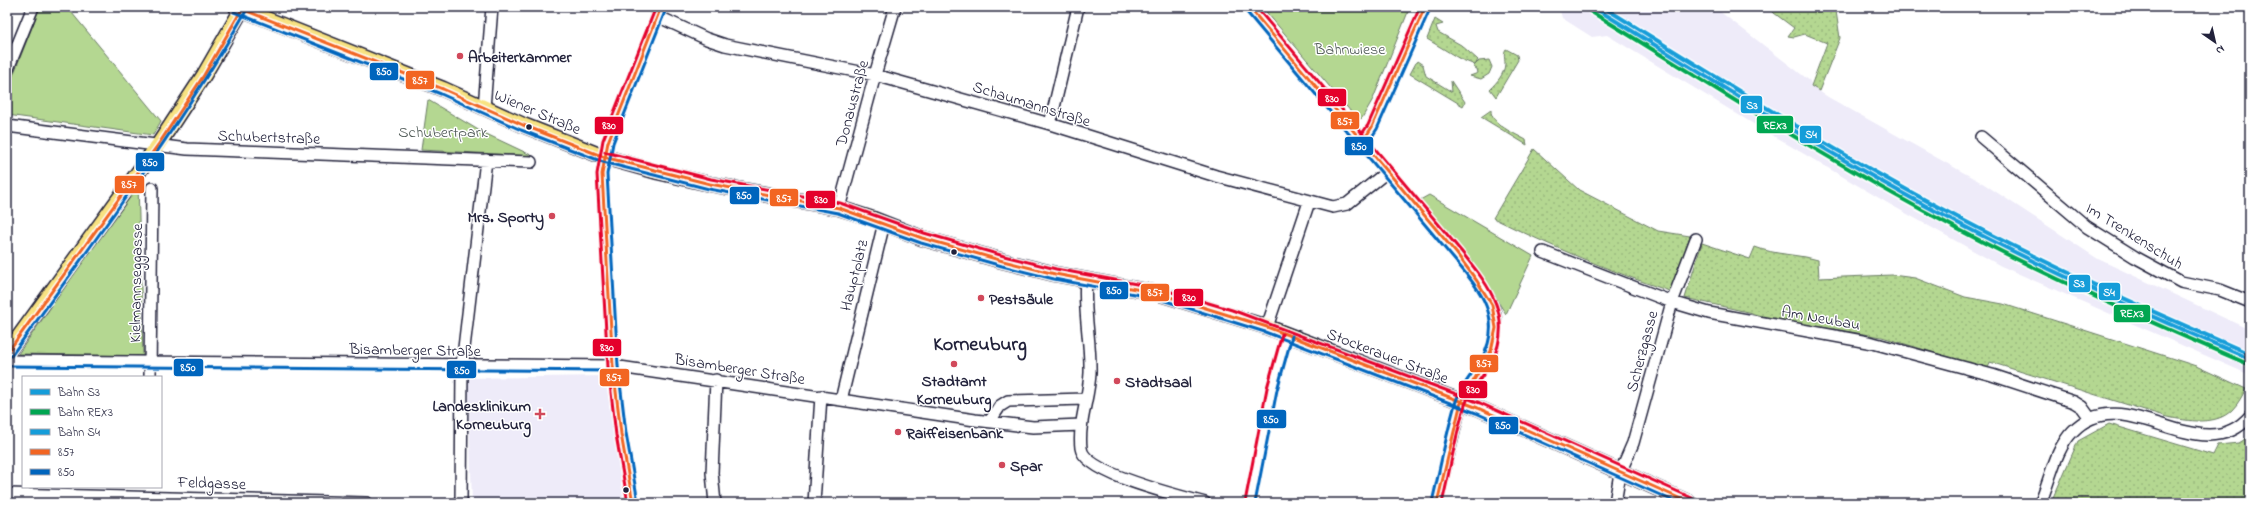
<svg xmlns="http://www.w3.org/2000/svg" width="2257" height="510" font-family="'Indie Flower',sans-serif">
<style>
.built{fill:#eeebf9}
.grass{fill:url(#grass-dots);stroke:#6b7c66}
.park{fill:#b4d791;stroke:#6b7c66}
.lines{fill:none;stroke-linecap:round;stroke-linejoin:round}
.minor-casing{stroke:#22223b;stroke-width:14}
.major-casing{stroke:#22223b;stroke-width:17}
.minor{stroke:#fff;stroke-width:11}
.major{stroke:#f8e281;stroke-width:14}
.bus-1-casing{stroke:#fff;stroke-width:6}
.bus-2-casing{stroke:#fff;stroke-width:6}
.bus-3-casing{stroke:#fff;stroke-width:6}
.bus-1{stroke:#f26522;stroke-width:3}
.bus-2{stroke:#0065bd;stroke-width:3}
.bus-3{stroke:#e4002b;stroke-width:3}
.rail-1-casing{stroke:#fff;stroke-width:7}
.rail-2-casing{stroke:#fff;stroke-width:7}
.rail-3-casing{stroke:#fff;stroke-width:7}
.rail-1{stroke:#159dd9;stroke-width:4}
.rail-2{stroke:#00a651;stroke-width:4}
.rail-3{stroke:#159dd9;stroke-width:4}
.poi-dot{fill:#d1495b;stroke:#fff;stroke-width:1.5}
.bus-dot{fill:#22223b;stroke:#fff;stroke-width:1.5}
.labels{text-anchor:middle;stroke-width:3;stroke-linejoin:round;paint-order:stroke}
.park-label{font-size:16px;fill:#4e5855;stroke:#fff}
.poi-label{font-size:16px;font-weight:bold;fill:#22223b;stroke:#fff;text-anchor:start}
.street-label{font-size:16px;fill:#22223b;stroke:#fff}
.district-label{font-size:20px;font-weight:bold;fill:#22223b;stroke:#fff}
.line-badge{stroke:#fff;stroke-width:1.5}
.badge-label{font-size:11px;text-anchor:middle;font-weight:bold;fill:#fff}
</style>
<defs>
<pattern id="grass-dots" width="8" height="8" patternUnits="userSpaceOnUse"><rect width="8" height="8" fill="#b4d791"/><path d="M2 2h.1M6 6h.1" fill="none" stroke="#9ab87e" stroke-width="1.8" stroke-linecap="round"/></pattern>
</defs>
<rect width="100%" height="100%" fill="#fff"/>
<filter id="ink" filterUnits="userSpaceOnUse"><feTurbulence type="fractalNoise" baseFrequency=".025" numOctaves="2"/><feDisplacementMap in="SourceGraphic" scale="8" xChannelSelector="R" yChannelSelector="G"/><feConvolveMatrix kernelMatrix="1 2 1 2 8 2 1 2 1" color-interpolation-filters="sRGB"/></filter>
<g filter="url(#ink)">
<path class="built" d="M 1559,7 L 1714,7 L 1810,81 L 1811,86 L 1828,97 L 1984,184 L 2098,259 L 2250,330 L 2250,375 L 2001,266 L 1891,205 L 1770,134 L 1607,35 L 1592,37 L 1562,18 Z
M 605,376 L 624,503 L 472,503 L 468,378 Z"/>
<path class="grass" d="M 1766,7 L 1807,7 L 1836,11 L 1840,38 L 1819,91 L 1811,86 L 1827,43 L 1805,34 L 1794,37 L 1788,36 L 1794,28 Z
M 1435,19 L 1443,24 L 1436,26 L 1438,32 L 1461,45 L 1477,59 L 1478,60 L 1475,65 L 1460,59 L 1427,39 Z
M 1506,49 L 1517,55 L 1518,60 L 1496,97 L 1490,89 C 1497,82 1504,75 1505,64 C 1505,58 1503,53 1506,49 Z
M 1489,60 L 1492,67 L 1489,74 L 1481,79 L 1470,76 L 1478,73 L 1477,69 L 1473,67 L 1479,61 Z
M 1417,61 L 1423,65 L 1426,76 L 1452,92 L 1451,81 L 1465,102 L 1463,106 L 1410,74 Z
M 1491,110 C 1490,124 1516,134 1526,140 L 1527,145 L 1481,117 Z
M 1534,149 L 1579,190 L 1658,231 L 1690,236 L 1672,292 C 1610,271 1552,247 1493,218 Z
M 1702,243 L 1750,259 L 1755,247 C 1775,255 1797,254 1818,260 L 1819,278 L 1892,275 L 1915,278 L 1965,297 L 2003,304 L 2196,366 L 2246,389 C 2242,396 2238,404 2232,410 C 2216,426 2188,421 2167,417 L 1990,362 L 1988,369 L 1882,337 L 1759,317 L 1752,313 L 1685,298 Z
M 2109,424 L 2213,455 L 2218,445 L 2239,443 L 2250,436 L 2250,503 L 2051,503 L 2078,441 Z"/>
<path class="park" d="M 40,7 L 59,7 L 61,9 L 67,7 L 161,121 L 153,135 L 7,115 L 7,91 Z
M 1262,7 L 1410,7 L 1373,99 L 1362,118 L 1358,120 Z
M 428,100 L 480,131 L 533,156 L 421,150 Z
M 138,183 L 143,356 L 18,354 Z
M 1429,195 L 1533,256 L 1506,314 L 1478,272 L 1420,200 Z"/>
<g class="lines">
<defs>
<path id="minor" d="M 1249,7 C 1310,79 1370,150 1430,223 C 1446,242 1492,292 1495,314 C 1500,356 1477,368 1461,402 L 1437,503
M 657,16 L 707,39 L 725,45 L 875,75 L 1050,124 L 1216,176 L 1333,207 L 1347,204 L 1388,171
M 7,71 L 33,7
M 484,108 L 492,7
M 1050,124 L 1078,7
M 7,126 L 187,149 L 531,162
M 1981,137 L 2087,227 L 2135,257 L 2181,282 L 2220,290 L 2250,302
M 1363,141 L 1372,127 L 1425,7
M 839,208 L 875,75 L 895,7
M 1543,252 L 1672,302 L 1709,313 L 1873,343 L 1992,375 L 2074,402 L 2082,407 L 2090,418
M 1086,279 C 1083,311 1091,341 1090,373 C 1089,398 1078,423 1081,448 C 1084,474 1181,496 1205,503
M 1267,327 L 1309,202
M 7,361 L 613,366 L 975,420 L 1033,427 L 1081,425
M 150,377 L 152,188
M 841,400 L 884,223
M 990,421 L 1000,406 L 1008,401 L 1086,399
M 7,494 L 367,503
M 461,503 L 462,365 L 486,160
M 633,503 L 621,434 L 613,366 L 602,174 L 608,142 L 661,7
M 715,503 L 712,473 L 716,380
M 814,503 L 821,396
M 1250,503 L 1272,389 L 1287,335
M 1615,503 L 1620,473 L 1633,443 L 1672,302 L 1696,239
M 2040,503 C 2050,481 2055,449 2073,431 C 2124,378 2201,473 2250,416"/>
<path id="major" d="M 236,7 L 443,89 L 523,125 L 604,157 L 658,172 L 710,184 L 839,208 L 873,219 L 922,238 L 1003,261 L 1055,274 L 1157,293 L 1267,327 L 1478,408 L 1690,503
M 7,353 L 158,145 L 204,75 L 242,9"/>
</defs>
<use href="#minor" class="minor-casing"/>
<use href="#major" class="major-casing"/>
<use href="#minor" class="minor"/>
<use href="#major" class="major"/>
<defs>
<path id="bus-1" d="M 1249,7 L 1457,254 L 1477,281 L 1492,305 L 1496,328 L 1491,351 L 1461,402 L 1437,503
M 242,9 L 443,89 L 523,125 L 604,157 L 710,184 L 839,208 L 922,238 L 1003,261 L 1055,274 L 1157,293 L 1267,327 L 1478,408 L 1690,503
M 1363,141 L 1372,127 L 1425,7
M 7,353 L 158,145 L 204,75 L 242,9
M 633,503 L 621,434 L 613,366 L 602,174 L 608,142 L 661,7"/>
<path id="bus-2" d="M 1245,10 L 1453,258 C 1479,289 1505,318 1481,360 C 1473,373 1461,386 1456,401 C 1446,434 1440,469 1432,502
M 234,12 L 441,94 L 521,130 L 603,162 L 709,189 L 838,213 L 921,243 L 1002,266 L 1054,279 L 1156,298 L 1265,332 L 1476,413 L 1678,503
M 1367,144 L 1377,129 L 1430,9
M 11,356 C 93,243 176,133 246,11
M 7,366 L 613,371
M 638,502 L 626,433 L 618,366 L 607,174 L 613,143 L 666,9
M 1255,503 L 1277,390 L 1292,336"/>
<path id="bus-3" d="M 1256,7 L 1461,251 C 1489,286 1515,317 1491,363 C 1483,377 1470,390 1465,405 C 1455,436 1450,471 1442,503
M 1359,138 L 1368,125 L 1420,7
M 605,152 L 711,179 L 840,203 L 924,233 L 1004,256 L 1056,269 L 1158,288 L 1232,310 L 1480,403 L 1692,498
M 1245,502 L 1267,388 L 1282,334
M 628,503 L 616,435 L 608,367 L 597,174 L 603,140 L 656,7"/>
</defs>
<use href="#bus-1" class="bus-1-casing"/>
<use href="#bus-2" class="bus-2-casing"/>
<use href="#bus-3" class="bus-3-casing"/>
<use href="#bus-1" class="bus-1"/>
<use href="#bus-2" class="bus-2"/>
<use href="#bus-3" class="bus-3"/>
<defs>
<path id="rail-1" d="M 1593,7 C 1708,77 1822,151 1941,214 C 2041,268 2145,314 2250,359"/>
<path id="rail-2" d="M 1590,11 C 1706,82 1819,155 1939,219 C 2039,273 2143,319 2248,364"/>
<path id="rail-3" d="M 1603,7 C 1715,76 1826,147 1942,209 C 2042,263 2146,309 2250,354"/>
</defs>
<use href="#rail-1" class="rail-1-casing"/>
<use href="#rail-2" class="rail-2-casing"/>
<use href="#rail-3" class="rail-3-casing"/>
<use href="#rail-1" class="rail-1"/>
<use href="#rail-2" class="rail-2"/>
<use href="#rail-3" class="rail-3"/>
</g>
</g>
<g class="poi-dot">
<circle cx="460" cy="56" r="4"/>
<circle cx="552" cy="216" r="4"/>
<circle cx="981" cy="298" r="4"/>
<circle cx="954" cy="364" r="4"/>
<circle cx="1117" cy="381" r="4"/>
<path d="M538 408h4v4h4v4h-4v4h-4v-4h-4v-4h4z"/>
<circle cx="898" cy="432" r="4"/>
<circle cx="1002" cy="465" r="4"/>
</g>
<g class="bus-dot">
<circle cx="529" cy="127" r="3.5"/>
<circle cx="954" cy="252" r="3.5"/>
<circle cx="626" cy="490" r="3.5"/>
</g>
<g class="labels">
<g class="park-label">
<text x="1350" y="54">Bahnwiese</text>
<text x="443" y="137">Schubertpark</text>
</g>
<g class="poi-label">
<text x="468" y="62">Arbeiterkammer</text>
<text x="544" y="222" text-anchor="end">Mrs. Sporty</text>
<text x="989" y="304">Pestsäule</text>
<text x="954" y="386" text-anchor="middle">Stadtamt<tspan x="954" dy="18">Korneuburg</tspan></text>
<text x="1125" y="387">Stadtsaal</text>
<text x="531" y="411" text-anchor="end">Landesklinikum<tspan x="531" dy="18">Korneuburg</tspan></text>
<text x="906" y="438">Raiffeisenbank</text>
<text x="1010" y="471">Spar</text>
</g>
<g class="street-label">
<text transform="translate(851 103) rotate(-75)" y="6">Donaustraße</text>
<text transform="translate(1032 103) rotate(17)" y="6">Schaumannstraße</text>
<text transform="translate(538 111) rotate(23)" y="6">Wiener Straße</text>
<text transform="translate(269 136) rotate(2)" y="6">Schubertstraße</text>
<text transform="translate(2135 235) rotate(32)" y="6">Im Trenkenschuh</text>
<text transform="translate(853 275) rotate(-76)" y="6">Hauptplatz</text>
<text transform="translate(135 283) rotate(-89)" y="6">Kielmannseggasse</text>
<text transform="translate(1821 317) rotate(10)" y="6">Am Neubau</text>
<text transform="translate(415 349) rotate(1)" y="6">Bisamberger Straße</text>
<text transform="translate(1641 351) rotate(-75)" y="6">Scherzgasse</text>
<text transform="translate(1388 355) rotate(21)" y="6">Stockerauer Straße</text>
<text transform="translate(740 368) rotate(9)" y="6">Bisamberger Straße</text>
<text transform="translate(212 482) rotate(2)" y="6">Feldgasse</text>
</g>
<g class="district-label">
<text x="980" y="350">Korneuburg</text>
</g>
</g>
<g class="line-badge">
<rect x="369" y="62" width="30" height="19" rx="4" fill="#0065bd"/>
<rect x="405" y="70" width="30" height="20" rx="4" fill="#f26522"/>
<rect x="1317" y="88" width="30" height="19" rx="4" fill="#e4002b"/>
<rect x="1740" y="95" width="23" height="19" rx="4" fill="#159dd9"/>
<rect x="1330" y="111" width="30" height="19" rx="4" fill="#f26522"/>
<rect x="1756" y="115" width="38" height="19" rx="4" fill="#00a651"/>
<rect x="594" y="116" width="30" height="19" rx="4" fill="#e4002b"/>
<rect x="1799" y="125" width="23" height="19" rx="4" fill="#159dd9"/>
<rect x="1344" y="136" width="30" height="20" rx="4" fill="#0065bd"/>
<rect x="135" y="152" width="30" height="20" rx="4" fill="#0065bd"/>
<rect x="114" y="175" width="31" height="19" rx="4" fill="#f26522"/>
<rect x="729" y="186" width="31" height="19" rx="4" fill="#0065bd"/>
<rect x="769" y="188" width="30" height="19" rx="4" fill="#f26522"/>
<rect x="805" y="190" width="31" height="19" rx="4" fill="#e4002b"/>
<rect x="2068" y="274" width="23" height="19" rx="4" fill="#159dd9"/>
<rect x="1099" y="281" width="30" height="19" rx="4" fill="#0065bd"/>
<rect x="2098" y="282" width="23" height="19" rx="4" fill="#159dd9"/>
<rect x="1140" y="283" width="30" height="19" rx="4" fill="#f26522"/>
<rect x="1173" y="288" width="31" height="19" rx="4" fill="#e4002b"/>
<rect x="2113" y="304" width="38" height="19" rx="4" fill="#00a651"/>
<rect x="592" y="338" width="30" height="19" rx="4" fill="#e4002b"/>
<rect x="1469" y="354" width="30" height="19" rx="4" fill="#f26522"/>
<rect x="173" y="358" width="31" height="19" rx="4" fill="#0065bd"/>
<rect x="446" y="360" width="31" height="19" rx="4" fill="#0065bd"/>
<rect x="599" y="368" width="31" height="19" rx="4" fill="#f26522"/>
<rect x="1458" y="380" width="30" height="19" rx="4" fill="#e4002b"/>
<rect x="1256" y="409" width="31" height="20" rx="4" fill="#0065bd"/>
<rect x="1488" y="416" width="31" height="19" rx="4" fill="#0065bd"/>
</g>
<g class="badge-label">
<text x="384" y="75">850</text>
<text x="420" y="84">857</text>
<text x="1332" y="102">830</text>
<text x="1752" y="109">S3</text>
<text x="1345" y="125">857</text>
<text x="1775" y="129">REX3</text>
<text x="609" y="129">830</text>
<text x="1811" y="138">S4</text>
<text x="1359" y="150">850</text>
<text x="150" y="166">850</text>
<text x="129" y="188">857</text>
<text x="744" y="199">850</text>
<text x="784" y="202">857</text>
<text x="821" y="203">830</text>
<text x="2079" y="287">S3</text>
<text x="1114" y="294">850</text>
<text x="2109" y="296">S4</text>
<text x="1155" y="296">857</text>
<text x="1189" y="301">830</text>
<text x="2132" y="317">REX3</text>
<text x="607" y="351">830</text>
<text x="1484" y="367">857</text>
<text x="188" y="371">850</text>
<text x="462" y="374">850</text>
<text x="614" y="381">857</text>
<text x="1473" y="393">830</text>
<text x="1271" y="423">850</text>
<text x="1503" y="429">850</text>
</g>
<rect width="2257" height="510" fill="none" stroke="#fff" stroke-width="24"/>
<rect x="12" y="12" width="2233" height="486" fill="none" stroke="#22223b" stroke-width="1.5" filter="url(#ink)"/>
<rect x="22" y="376" width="140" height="112" fill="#ffffff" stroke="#a7a7b1"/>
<rect x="30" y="389" width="20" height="6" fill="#159dd9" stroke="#a7a7b1"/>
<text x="58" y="396" font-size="12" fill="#22223b">Bahn S3</text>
<rect x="30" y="409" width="20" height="6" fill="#00a651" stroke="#a7a7b1"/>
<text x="58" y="416" font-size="12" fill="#22223b">Bahn REX3</text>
<rect x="30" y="429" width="20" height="6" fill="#159dd9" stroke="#a7a7b1"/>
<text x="58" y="436" font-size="12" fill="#22223b">Bahn S4</text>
<rect x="30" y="449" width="20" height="6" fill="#f26522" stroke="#a7a7b1"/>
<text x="58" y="456" font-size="12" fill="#22223b">857</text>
<rect x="30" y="469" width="20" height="6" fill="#0065bd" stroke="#a7a7b1"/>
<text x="58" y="476" font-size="12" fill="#22223b">850</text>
<g transform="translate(2215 42) rotate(146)" stroke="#ffffff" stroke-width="3" paint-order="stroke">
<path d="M0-3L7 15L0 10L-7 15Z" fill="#22223b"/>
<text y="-6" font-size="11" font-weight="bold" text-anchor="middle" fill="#22223b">N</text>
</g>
</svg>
